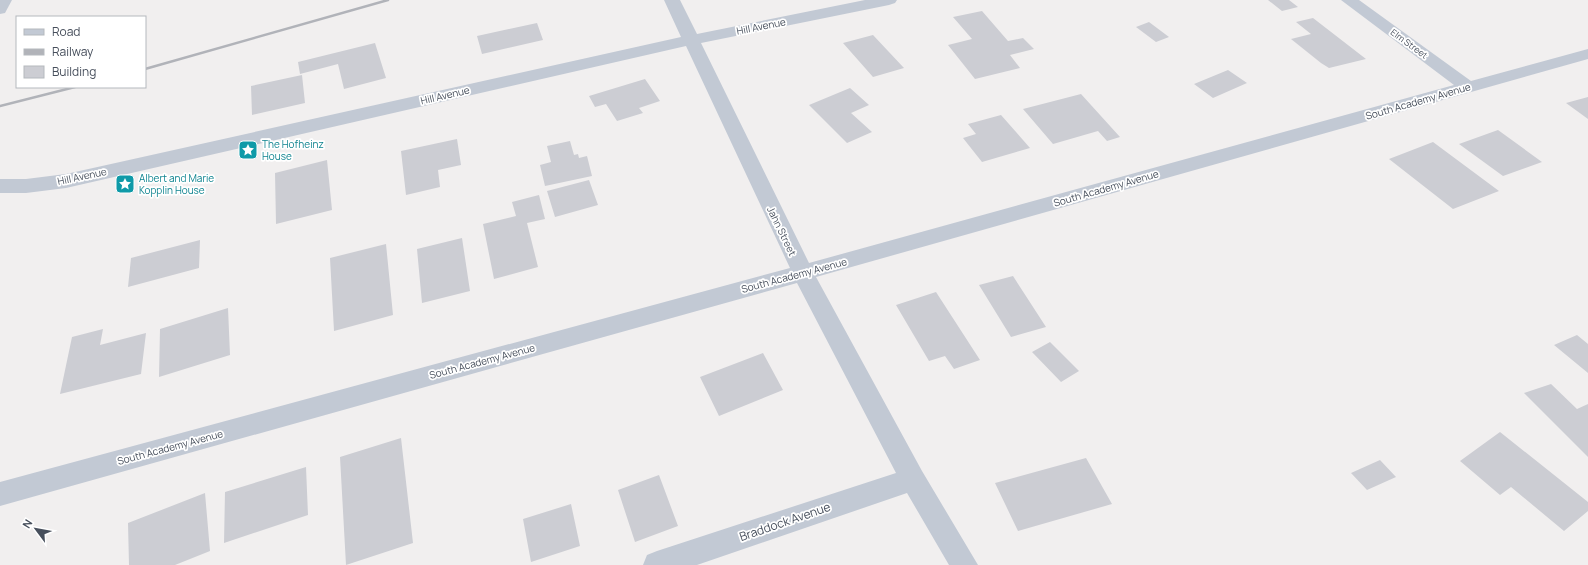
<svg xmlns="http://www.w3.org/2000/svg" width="1588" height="565" font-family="Manrope,sans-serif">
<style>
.building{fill:#cccdd3}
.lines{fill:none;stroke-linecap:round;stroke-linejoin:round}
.lane{fill:#c2c9d4;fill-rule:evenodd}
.street{fill:#c2c9d4;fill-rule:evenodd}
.rail{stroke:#b1b3b9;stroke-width:2.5}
.labels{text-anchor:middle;stroke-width:3.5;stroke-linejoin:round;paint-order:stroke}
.far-street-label{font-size:9px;fill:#474f5c;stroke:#fff}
.street-label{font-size:10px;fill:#474f5c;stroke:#fff}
.culture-label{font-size:10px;fill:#0d838f;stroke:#fff;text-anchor:start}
.near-street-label{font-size:12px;fill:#474f5c;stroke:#fff}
</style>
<rect width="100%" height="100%" fill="#f1efef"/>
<path class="building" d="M 1268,0 L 1289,0 L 1298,7 L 1282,11 Z
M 982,11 L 1008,41 L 1023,38 L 1034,49 L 1010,55 L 1020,68 L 975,79 L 948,45 L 972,39 L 953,17 Z
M 1313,18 L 1366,59 L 1329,68 L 1321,63 L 1291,39 L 1311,34 L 1296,22 Z
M 1149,22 L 1169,37 L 1156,42 L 1136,27 Z
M 537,23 L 543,40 L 482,54 L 477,36 Z
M 873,35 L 904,68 L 873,77 L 843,43 Z
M 375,43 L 386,78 L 344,89 L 338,64 L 300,74 L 298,62 Z
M 1228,70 L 1247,83 L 1213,98 L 1194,84 Z
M 302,75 L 305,103 L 252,115 L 251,86 Z
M 645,79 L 660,101 L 639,108 L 643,113 L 617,121 L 606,104 L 595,107 L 589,96 Z
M 850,88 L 869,105 L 851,113 L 872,132 L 847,143 L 809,105 Z
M 1081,94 L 1120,137 L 1107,141 L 1098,131 L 1053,144 L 1023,109 Z
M 1588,97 L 1588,119 L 1566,103 Z
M 1001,115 L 1030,148 L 982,162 L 963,138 L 976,134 L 968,124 Z
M 1498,130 L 1542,162 L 1503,176 L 1459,144 Z
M 457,139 L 461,165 L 438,170 L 440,187 L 406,195 L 401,151 Z
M 570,141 L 574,155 L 578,154 L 579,158 L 587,156 L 592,176 L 545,186 L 540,165 L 551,162 L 547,146 Z
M 1433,142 L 1499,191 L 1453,209 L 1389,159 Z
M 327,160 L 332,210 L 276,224 L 275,173 Z
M 589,180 L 598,205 L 555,217 L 547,191 Z
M 539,195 L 545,219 L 527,223 L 538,267 L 494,279 L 483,224 L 516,216 L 512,202 Z
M 462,238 L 470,291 L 422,303 L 417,249 Z
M 200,240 L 199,268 L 128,287 L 131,258 Z
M 386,244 L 393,315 L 334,331 L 330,258 Z
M 1013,276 L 1046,327 L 1011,337 L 979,285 Z
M 936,292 L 980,360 L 954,369 L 945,356 L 929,361 L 896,305 Z
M 228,308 L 230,355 L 159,377 L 160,329 Z
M 103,329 L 100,345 L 146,333 L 141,374 L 60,394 L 72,337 Z
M 1577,335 L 1588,344 L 1588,373 L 1554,345 Z
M 1050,342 L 1079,371 L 1061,382 L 1032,352 Z
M 763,353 L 783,390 L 719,416 L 700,377 Z
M 1551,384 L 1577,409 L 1588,404 L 1588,457 L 1524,393 Z
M 1500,432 L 1588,502 L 1588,511 L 1564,531 L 1511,487 L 1500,495 L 1460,461 Z
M 401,438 L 413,543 L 346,565 L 340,457 Z
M 1086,458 L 1112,504 L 1018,531 L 995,483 Z
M 1380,460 L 1396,477 L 1367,490 L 1351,473 Z
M 306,467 L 308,515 L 224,543 L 225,492 Z
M 659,475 L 678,526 L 635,542 L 618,490 Z
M 205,493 L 210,551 L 175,565 L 129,565 L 128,523 Z
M 571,504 L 580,546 L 531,562 L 523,519 Z"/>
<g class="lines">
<path class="lane" d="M 0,0 L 12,0 L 5,13 L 0,14 Z"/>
<path class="street" d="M 664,0 L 680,0 L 697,34 L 865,0 L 897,0 L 895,3 L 889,5 L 701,43 L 809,263 L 1454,85 L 1341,0 L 1359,0 L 1471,81 L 1588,49 L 1588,59 L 816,277 L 922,471 L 978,565 L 949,565 L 907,493 L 697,565 L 643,565 L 647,555 L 657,551 L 896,473 L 797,283 L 0,506 L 0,482 L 790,268 L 686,46 L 66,188 L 26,193 L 0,193 L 0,179 L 26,179 L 66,174 L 681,37 Z"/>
<path class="rail" d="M 145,69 L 388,0
M 0,106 L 75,87"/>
</g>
<defs>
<symbol id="sight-square" viewBox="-11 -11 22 22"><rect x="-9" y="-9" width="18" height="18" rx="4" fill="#0f9aa8" stroke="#fff"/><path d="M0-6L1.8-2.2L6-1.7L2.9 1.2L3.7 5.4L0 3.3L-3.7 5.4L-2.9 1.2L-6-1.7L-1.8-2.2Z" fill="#fff"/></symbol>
</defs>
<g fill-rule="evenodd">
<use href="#sight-square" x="237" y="139" width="22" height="22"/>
<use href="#sight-square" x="114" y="173" width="22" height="22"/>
</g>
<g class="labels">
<g class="far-street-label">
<text transform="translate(1409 44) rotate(36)" y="3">Elm Street</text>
</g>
<g class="street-label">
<text transform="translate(761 26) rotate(-11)" y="4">Hill Avenue</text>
<text transform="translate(445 95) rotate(-13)" y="4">Hill Avenue</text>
<text transform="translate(1418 101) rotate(-16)" y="4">South Academy Avenue</text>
<text transform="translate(82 176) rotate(-12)" y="4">Hill Avenue</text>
<text transform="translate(1106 188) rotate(-16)" y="4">South Academy Avenue</text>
<text transform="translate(782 231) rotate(64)" y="4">Jahn Street</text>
<text transform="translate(794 275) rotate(-15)" y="4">South Academy Avenue</text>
<text transform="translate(482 361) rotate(-15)" y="4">South Academy Avenue</text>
<text transform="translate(170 447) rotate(-15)" y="4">South Academy Avenue</text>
</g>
<g class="culture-label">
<text x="262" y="148">The Hofheinz<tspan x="262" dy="12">House</tspan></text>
<text x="139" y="182">Albert and Marie<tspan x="139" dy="12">Kopplin House</tspan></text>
</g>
<g class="near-street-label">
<text transform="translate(785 522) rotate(-19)" y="4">Braddock Avenue</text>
</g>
</g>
<rect x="16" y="16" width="130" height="72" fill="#ffffff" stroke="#b5b9be"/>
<rect x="24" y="29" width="20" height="6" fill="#c2c9d4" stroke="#b5b9be"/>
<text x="52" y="36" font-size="12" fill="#474f5c">Road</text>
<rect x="24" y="49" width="20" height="6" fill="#b1b3b9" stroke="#b5b9be"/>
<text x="52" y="56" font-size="12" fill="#474f5c">Railway</text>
<rect x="24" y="66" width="20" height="12" fill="#cccdd3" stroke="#b5b9be"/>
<text x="52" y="76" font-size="12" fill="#474f5c">Building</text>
<g transform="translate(36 529) rotate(302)" stroke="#ffffff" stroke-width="3" paint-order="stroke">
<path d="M0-3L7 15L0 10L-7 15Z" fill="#474f5c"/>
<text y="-6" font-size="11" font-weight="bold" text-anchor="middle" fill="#474f5c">N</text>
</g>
</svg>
